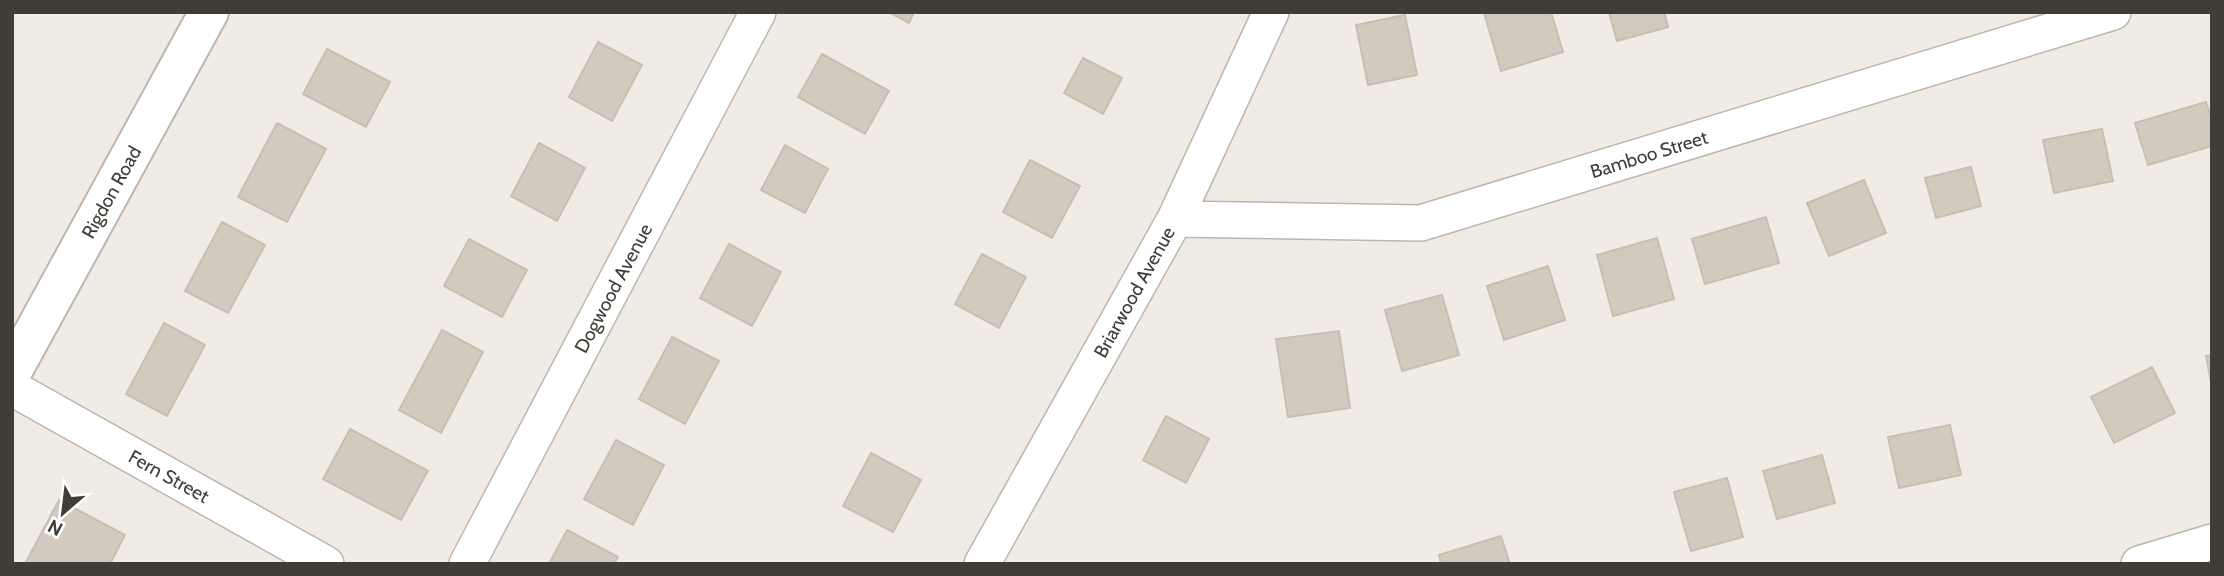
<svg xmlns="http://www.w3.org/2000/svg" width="2224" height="576" font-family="Cabin,sans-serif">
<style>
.building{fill:#d3cabf;stroke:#cabeb0;stroke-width:2}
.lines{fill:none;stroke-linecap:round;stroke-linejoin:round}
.minor-casing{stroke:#bdb6ac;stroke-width:38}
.tertiary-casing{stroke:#bdb6ac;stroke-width:42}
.minor{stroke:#fff;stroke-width:35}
.tertiary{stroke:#fff;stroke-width:38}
.labels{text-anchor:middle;stroke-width:5;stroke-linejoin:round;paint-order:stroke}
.street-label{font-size:19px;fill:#423c36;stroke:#fff}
</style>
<rect width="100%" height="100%" fill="#f0ece5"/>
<path class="building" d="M 889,12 L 914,12 L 909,23 Z
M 1487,12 L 1551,12 L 1563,52 L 1501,71 L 1484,13 Z
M 1609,12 L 1664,12 L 1668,27 L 1617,41 Z
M 1405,15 L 1417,75 L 1368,85 L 1356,25 Z
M 598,42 L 642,65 L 612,121 L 569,97 Z
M 327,49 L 390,82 L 366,127 L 303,94 Z
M 822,54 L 889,91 L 865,134 L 798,97 Z
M 1083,58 L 1122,78 L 1103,114 L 1064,93 Z
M 2206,102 L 2212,120 L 2212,146 L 2148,165 L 2135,123 Z
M 277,123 L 326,149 L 287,222 L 238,197 Z
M 2102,129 L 2113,181 L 2054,193 L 2043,140 Z
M 539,143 L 585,168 L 557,221 L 511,196 Z
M 785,145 L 828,169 L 805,213 L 761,190 Z
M 1030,160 L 1080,186 L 1052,238 L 1003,212 Z
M 1971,167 L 1981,206 L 1936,218 L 1925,178 Z
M 1864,180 L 1886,233 L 1829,256 L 1807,203 Z
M 1766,217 L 1779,263 L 1705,284 L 1692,239 Z
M 222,222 L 265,245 L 228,313 L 185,291 Z
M 1657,238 L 1674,299 L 1613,316 L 1597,255 Z
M 469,239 L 527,270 L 502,317 L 444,286 Z
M 729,244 L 781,272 L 752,326 L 700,298 Z
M 982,254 L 1026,277 L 999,328 L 955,304 Z
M 1548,266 L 1565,320 L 1504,340 L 1487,286 Z
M 1442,295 L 1459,355 L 1402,371 L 1385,310 Z
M 164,323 L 205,345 L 167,416 L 126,394 Z
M 442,330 L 483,352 L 441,433 L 399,410 Z
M 1339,331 L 1350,408 L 1288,417 L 1276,339 Z
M 672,337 L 719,361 L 685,424 L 639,399 Z
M 2212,355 L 2212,387 L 2206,356 Z
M 2152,367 L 2175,413 L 2114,443 L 2091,397 Z
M 1166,416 L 1209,439 L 1186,483 L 1143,460 Z
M 1950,425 L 1961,475 L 1899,488 L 1888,437 Z
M 350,429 L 428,471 L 401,520 L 323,479 Z
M 616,440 L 664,465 L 633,525 L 584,499 Z
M 871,453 L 921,480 L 893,532 L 843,506 Z
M 1822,455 L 1835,503 L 1777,519 L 1763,471 Z
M 1727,478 L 1743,537 L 1691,551 L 1674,492 Z
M 59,500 L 125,535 L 110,564 L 25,564 Z
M 567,530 L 618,557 L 614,564 L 549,564 Z
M 1501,536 L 1510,564 L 1441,564 L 1439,555 Z"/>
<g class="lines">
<defs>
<path id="minor" d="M 1175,219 L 1421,223 L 2113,12
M 12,388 L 326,564
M 467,564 L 758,12
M 982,564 L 1175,219 L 1271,12
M 2139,564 L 2212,542"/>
<path id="tertiary" d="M 12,372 L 209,12"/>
</defs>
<use href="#minor" class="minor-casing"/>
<use href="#tertiary" class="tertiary-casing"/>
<use href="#minor" class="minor"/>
<use href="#tertiary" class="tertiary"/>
</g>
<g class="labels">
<g class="street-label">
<text transform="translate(1649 154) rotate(-17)" y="7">Bamboo Street</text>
<text transform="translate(111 192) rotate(-61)" y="7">Rigdon Road</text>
<text transform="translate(613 288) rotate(-62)" y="7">Dogwood Avenue</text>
<text transform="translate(1134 292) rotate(-61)" y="7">Briarwood Avenue</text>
<text transform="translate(169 476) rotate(29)" y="7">Fern Street</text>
</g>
</g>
<rect width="2224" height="576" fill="none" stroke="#423c36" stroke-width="28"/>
<g transform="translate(63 513) rotate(208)" stroke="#ffffff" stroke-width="5" paint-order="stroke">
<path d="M0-5L12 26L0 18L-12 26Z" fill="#423c36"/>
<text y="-10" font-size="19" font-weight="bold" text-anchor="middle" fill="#423c36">N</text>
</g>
</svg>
